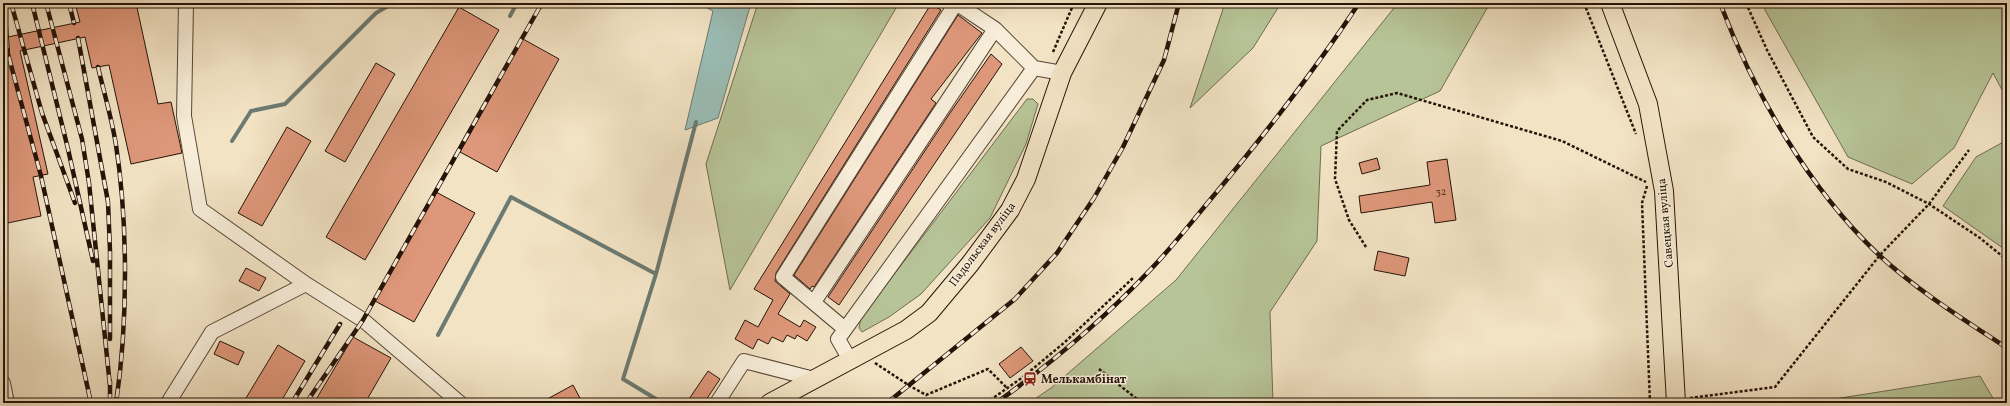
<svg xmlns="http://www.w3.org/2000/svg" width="2010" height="406" font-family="Vollkorn,serif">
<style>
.green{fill:#b7c497;stroke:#6e6c50}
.water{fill:#9bbeb7;stroke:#6c7a71}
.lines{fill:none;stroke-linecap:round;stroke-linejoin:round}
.stream{stroke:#6c7a71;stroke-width:4}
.building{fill:#de977a;stroke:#251308}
.minor-casing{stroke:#584737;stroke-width:16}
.major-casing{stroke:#251308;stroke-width:20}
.path{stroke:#251308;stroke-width:2.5;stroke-dasharray:3 2;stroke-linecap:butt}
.minor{stroke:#f7edd9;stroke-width:14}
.major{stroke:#f2e3c4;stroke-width:18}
.rail-casing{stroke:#251308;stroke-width:4.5}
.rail{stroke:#f7edd9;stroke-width:3;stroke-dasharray:9;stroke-linecap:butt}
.labels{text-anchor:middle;stroke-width:3;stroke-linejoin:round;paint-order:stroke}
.number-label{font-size:10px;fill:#533424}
.street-label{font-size:12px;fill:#251308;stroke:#f7edd9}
.poi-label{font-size:12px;font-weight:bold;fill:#251308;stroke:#f7edd9;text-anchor:start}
</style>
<rect width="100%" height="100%" fill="#f2e3c4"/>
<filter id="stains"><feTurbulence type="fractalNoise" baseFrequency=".005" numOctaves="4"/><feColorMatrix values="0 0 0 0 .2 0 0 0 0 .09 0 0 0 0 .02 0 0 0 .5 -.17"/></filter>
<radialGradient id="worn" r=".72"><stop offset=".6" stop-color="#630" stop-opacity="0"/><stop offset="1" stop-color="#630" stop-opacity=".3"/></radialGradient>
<path class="green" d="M 758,3 L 899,3 L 730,290 L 706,164 Z
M 1225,3 L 1281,3 L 1253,48 L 1190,108 Z
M 1398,3 L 1490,3 L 1440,91 L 1321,146 L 1317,241 L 1270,312 L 1273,403 L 1029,403 L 1051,388 L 1176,280 Z
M 1764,3 L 2007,3 L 2007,99 L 1993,73 L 1954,148 L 1912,184 L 1848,157 L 1765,10 Z
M 1027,99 L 1033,99 L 1038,104 L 1026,144 L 990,218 L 921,294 L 889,317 L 862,332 L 859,328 L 861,318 Z
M 2007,140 L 2007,251 L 1943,206 L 1976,157 Z
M 1980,376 L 1994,400 L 1968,403 L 1809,403 Z"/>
<path class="water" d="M 698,3 L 751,3 L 718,118 L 685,130 L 713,11 Z"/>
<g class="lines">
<path class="stream" d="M 510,16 L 517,3
M 232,141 L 251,111 L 285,104 L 376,13 L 393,3
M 438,335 L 511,197 L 656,274
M 661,402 L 623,379 L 656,274 L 696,122"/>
</g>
<path class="building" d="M 75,3 L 136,3 L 158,104 L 171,102 L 182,153 L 131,164 L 109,65 L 92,68 L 85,37 L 20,51 L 48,174 L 33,177 L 41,216 L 3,224 L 3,38 L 80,22 Z
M 931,4 L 941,10 L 776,273 L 775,281 L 790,294 L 778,314 L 800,327 L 804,320 L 816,327 L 807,341 L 797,335 L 795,339 L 787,335 L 783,342 L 772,337 L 768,344 L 758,339 L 753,349 L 735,339 L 745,320 L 758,327 L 773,300 L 754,289 Z
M 459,7 L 499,30 L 365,260 L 326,237 Z
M 958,15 L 982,33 L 931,99 L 936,103 L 814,287 L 812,286 L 810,289 L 794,275 Z
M 523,39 L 559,59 L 497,172 L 460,152 Z
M 991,54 L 1002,64 L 839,305 L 828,297 L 950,113 Z
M 376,63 L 395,74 L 345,162 L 325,151 Z
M 287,127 L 311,141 L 262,226 L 238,213 Z
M 1377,158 L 1380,169 L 1362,174 L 1359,163 Z
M 1447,159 L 1456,220 L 1435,223 L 1432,202 L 1361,213 L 1359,196 L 1430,185 L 1427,162 Z
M 436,192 L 475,213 L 414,322 L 375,301 Z
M 1378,251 L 1409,258 L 1405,276 L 1374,270 Z
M 246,268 L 266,278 L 259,291 L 239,281 Z
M 353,337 L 391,358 L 365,403 L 314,403 Z
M 220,341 L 244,352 L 238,365 L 214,354 Z
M 278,345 L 305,361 L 280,403 L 243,403 Z
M 1021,347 L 1033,361 L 1010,378 L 999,364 Z
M 708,371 L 720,379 L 704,403 L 695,403 L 689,399 Z
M 573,385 L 581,400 L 575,403 L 540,403 Z"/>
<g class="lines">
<defs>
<path id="minor" d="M 186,3 L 184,116 L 200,209 L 306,284 L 363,320 L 460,403
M 1034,68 L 1062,73
M 814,302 L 995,29
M 845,329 L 783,277 L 956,3
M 850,360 L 838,339 L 1034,68 L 995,29 L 956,3
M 3,383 L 7,403
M 168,403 L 212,332 L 306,284
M 717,403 L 744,361 L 814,379"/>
<path id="major" d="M 1610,3 L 1648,104 L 1664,191 L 1676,403
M 770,403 L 906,330 L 929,313 L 970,264 L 1010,210 L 1026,179 L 1062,73 L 1098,3"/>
</defs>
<use href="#minor" class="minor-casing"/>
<use href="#major" class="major-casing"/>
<path class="path" d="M 1584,3 L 1636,134
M 1746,3 L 1767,50 L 1813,137 L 1848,169 L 1886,182 L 1929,204 L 1980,238 L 2007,260
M 1053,52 L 1074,3
M 1647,186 L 1642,203 L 1650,403
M 1366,247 L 1349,220 L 1335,179 L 1337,131 L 1367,100 L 1397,93 L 1562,141 L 1646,182
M 875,363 L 910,386 L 926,395 L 988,369 L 1007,388
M 1099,369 L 1142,403
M 1690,398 L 1775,387 L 1880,255 L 1929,204 L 1969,150
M 986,403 L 1023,377 L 1065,342 L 1133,278"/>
<use href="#minor" class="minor"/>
<use href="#major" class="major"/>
<defs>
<path id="rail" d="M 4,3 L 8,54 L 41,176 L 91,403
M 11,3 L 42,113 L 75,203
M 32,3 L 68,149 L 93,261
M 46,3 L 82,139 L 89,183 L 110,386
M 69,3 L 74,23
M 1720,3 C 1754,93 1809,189 1879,255 C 1918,291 1963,319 2007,348
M 78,38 L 108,202 L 110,251 L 110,339
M 98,67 C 104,93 112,119 116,145 C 128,223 128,324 116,403
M 110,403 L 110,381
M 292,403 L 340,324
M 306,403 L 363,320 L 542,3
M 887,403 L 1015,299 L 1057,253 L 1094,198 L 1123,147 L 1164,60 L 1179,3
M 996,403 C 1052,363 1105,318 1152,268 C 1174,245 1194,219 1215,194 C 1266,133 1315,70 1359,3"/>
</defs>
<use href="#rail" class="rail-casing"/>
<use href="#rail" class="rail"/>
</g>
<defs>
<symbol id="station-bare" viewBox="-9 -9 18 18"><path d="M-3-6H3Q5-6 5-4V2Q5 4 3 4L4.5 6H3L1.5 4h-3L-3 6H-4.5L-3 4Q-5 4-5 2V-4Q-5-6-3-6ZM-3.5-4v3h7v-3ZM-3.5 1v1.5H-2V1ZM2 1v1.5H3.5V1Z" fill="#8f2418" stroke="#f7edd9" stroke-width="2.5" paint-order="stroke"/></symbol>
</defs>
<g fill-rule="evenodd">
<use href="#station-bare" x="1020" y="369" width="20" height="20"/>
</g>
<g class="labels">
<g class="number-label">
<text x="1441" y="195">32</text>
</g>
<g class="street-label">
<text transform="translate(1665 223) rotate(-95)" y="4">Савецкая вуліца</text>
<text transform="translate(982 244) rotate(-53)" y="4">Падольская вуліца</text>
</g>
<g class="poi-label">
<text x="1041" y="383">Мелькамбінат</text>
</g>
</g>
<rect width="2010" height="406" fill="none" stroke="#f2e3c4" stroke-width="16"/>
<rect x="4" y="4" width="2002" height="398" fill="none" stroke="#251308" stroke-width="2"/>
<rect x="8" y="8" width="1994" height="390" fill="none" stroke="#251308"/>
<rect width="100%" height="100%" filter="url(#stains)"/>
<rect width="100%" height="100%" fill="url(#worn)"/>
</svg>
